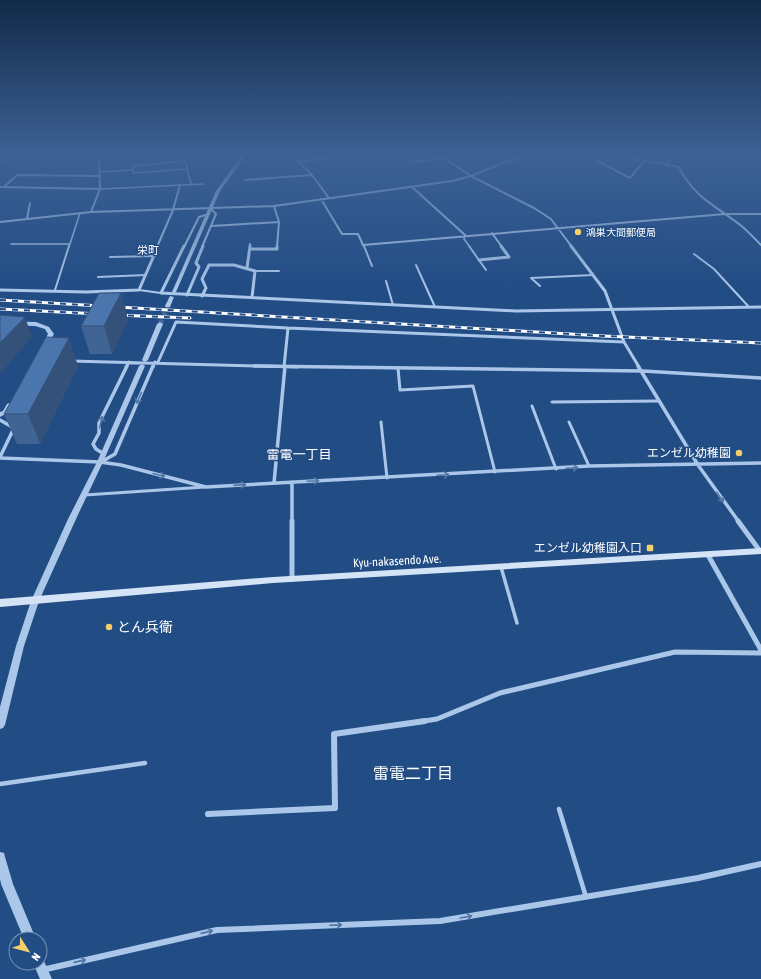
<svg xmlns="http://www.w3.org/2000/svg" width="761" height="979" font-family="'Asap Condensed','Noto Sans JP',sans-serif">
<style>
.lines{fill:none;stroke-linecap:round;stroke-linejoin:round}
.tertiary-tunnel{stroke:#426796;stroke-width:5;stroke-dasharray:5 2.5;stroke-linecap:butt}
.service-far4{stroke:#aac6e9;stroke-width:1.5}
.service-far3{stroke:#aac6e9;stroke-width:2}
.service-far2{stroke:#aac6e9;stroke-width:3}
.service-far1{stroke:#aac6e9;stroke-width:3.5}
.service{stroke:#aac6e9;stroke-width:4.5}
.minor-far4{stroke:#aac6e9;stroke-width:2}
.minor-far3{stroke:#aac6e9;stroke-width:3}
.minor-far2{stroke:#aac6e9;stroke-width:3.5}
.minor-far1{stroke:#aac6e9;stroke-width:5}
.minor{stroke:#aac6e9;stroke-width:6}
.tertiary{fill:#aac6e9;fill-rule:evenodd}
.secondary{fill:#d5e3f7;fill-rule:evenodd}
.rail-casing{stroke:#fff;stroke-width:3}
.rail{stroke:#214c84;stroke-width:2;stroke-dasharray:6;stroke-linecap:butt}
.wall{fill:#406595}
.shaded-wall{fill:#345279}
.building{fill:#4a75ad;stroke:#345279}
.oneway{stroke:#5177a7}
.poi-dot{fill:#f5cf6b;stroke:#214c84;stroke-width:1.5}
.labels{text-anchor:middle;stroke-width:3;stroke-linejoin:round;paint-order:stroke}
.far-poi-label{font-size:10px;fill:#fff;stroke:#214c84;text-anchor:start}
.far-neighbourhood-label{font-size:11px;fill:#fff;stroke:#214c84}
.poi-label{font-size:12px;fill:#fff;stroke:#214c84;text-anchor:end}
.street-label{font-size:12px;fill:#fff;stroke:#214c84}
.neighbourhood-label{font-size:13px;fill:#fff;stroke:#214c84}
.near-poi-label{font-size:14px;fill:#fff;stroke:#214c84;text-anchor:start}
.near-neighbourhood-label{font-size:16px;fill:#fff;stroke:#214c84}
</style>
<rect width="100%" height="100%" fill="#214c84"/>
<g class="lines">
<path class="tertiary-tunnel" d="M 160,324 L 168,306"/>
<path class="service-far4" d="M 133,170 L 134,173 L 186,169
M 101,172 L 133,170 L 134,166 L 185,161 L 191,184
M 100,189 L 203,184
M 465,235 L 464,239 L 470,247
M 11,244 L 70,244
M 363,245 L 364,247
M 69,247 L 80,213"/>
<path class="service-far3" d="M 364,246 L 372,266
M 469,246 L 486,270
M 694,254 L 714,269 L 749,307
M 110,257 L 155,256
M 416,265 L 435,307
M 255,271 L 279,271
M 98,277 L 146,275
M 386,281 L 393,305
M 540,286 L 531,278 L 593,275
M 55,290 L 69,246
M 139,290 L 161,293"/>
<path class="service-far2" d="M 398,368 L 400,390 L 473,386 L 495,472
M 552,402 L 659,401
M 532,406 L 556,469
M 381,422 L 387,478
M 569,422 L 589,466
M 85,495 L 205,487"/>
<path class="service-far1" d="M 501,567 L 517,623"/>
<path class="service" d="M 0,784 L 145,763
M 559,809 L 586,897"/>
<path class="minor-far4" d="M 52,154 L 94,154
M 291,154 L 312,175 L 329,198
M 438,154 L 471,176 L 534,208 L 551,219 L 572,247
M 584,154 L 630,178 L 644,161
M 610,154 L 679,167 C 693,196 714,205 739,224 C 747,230 754,238 761,245
M 0,161 L 9,154
M 298,162 L 347,156
M 411,162 L 444,158
M 667,164 L 675,154
M 245,180 L 312,175
M 0,187 L 100,189
M 4,187 L 17,175 L 100,176
M 412,187 L 465,235
M 321,199 L 342,234 L 358,234 L 363,245 L 725,214 L 761,214
M 274,206 L 279,222 L 277,247
M 91,212 L 100,189 L 99,154
M 27,219 L 30,203
M 0,222 L 91,212 L 274,206 L 452,181 L 471,176 L 505,162 L 541,154
M 212,226 L 279,222
M 492,233 L 502,247
M 157,247 L 173,210 L 180,185
M 184,247 L 199,217 L 209,214
M 202,247 L 216,214 L 211,209
M 250,247 L 250,244"/>
<path class="minor-far3" d="M 184,246 L 161,293 L 516,311 L 761,307
M 571,246 L 605,291 L 624,342 L 639,367
M 250,249 L 277,249 L 277,246
M 479,260 L 509,257 L 501,246
M 247,268 L 250,246
M 0,290 L 86,292 L 139,290 L 158,246
M 187,295 L 199,267 L 196,263 L 203,246
M 202,296 L 206,288 L 202,279 L 209,265 L 234,265 L 255,271 L 252,297
M 288,328 L 624,342
M 71,361 L 298,367
M 158,362 L 176,322 L 288,328 L 284,367
M 126,367 L 129,362
M 153,367 L 155,362"/>
<path class="minor-far2" d="M 254,366 L 643,371 L 761,378
M 638,366 L 698,465 L 739,522
M 0,420 L 14,428 L 0,457
M 104,454 L 96,449 L 93,444 L 99,433 L 99,423 L 127,366
M 0,458 L 100,462 L 121,465 L 206,487 L 589,466 L 761,463
M 101,462 L 115,454 L 153,366
M 292,482 L 292,522
M 274,483 L 285,366"/>
<path class="minor-far1" d="M 292,521 L 292,579
M 738,521 L 760,551
M 708,555 L 761,650
M 418,722 L 437,719 L 500,693 L 675,652 L 761,653"/>
<path class="minor" d="M 208,814 L 335,808 L 334,734 L 425,721
M 42,970 L 217,930 L 440,921 L 698,878 L 761,864"/>
<path class="tertiary" d="M 243,154 L 247,154 L 220,191 L 176,292 L 172,293 L 172,292 L 216,191 Z
M 170,296 L 174,297 L 170,307 L 166,307 L 165,306 Z
M 0,321 L 36,322 L 49,327 L 54,334 L 48,345 L 45,347 L 42,345 L 48,334 L 45,329 L 35,326 L 0,325 Z
M 160,322 L 163,324 L 148,360 L 145,362 L 143,361 L 142,360 L 157,324 Z
M 142,364 L 145,366 L 103,462 L 76,519 L 39,601 L 24,646 L 5,725 L 3,728 L 0,729 L 0,707 L 16,646 L 31,601 L 68,519 L 97,462 L 139,366 Z
M 9,403 L 12,405 L 7,413 L 0,417 L 0,412 L 3,411 L 7,404 Z
M 0,852 L 4,853 L 5,857 L 13,884 L 36,939 L 24,939 L 1,884 L 0,879 Z
M 40,957 L 43,959 L 52,979 L 40,979 L 33,963 L 40,963 Z"/>
<path class="secondary" d="M 761,548 L 761,554 L 273,583 L 0,607 L 0,599 L 273,577 Z"/>
<defs>
<path id="rail" d="M 0,300 L 603,336 L 761,343
M 0,309 L 100,314
M 116,315 L 190,318"/>
</defs>
<use href="#rail" class="rail-casing"/>
<use href="#rail" class="rail"/>
</g>
<path class="wall" d="M 121,293 L 128,320 L 112,354 L 90,354 L 81,326 Z
M 78,366 L 40,444 L 17,444 L 4,414 Z"/>
<path class="shaded-wall" d="M 121,293 L 128,320 L 112,354 L 104,326 Z
M 25,317 L 32,337 L 0,374 L 0,343 Z
M 69,338 L 78,366 L 40,444 L 28,414 Z"/>
<path class="building" d="M 99,293 L 121,293 L 104,326 L 81,326 Z
M 0,315 L 25,317 L 0,343 Z
M 46,337 L 69,338 L 28,414 L 4,414 Z"/>
<defs><path id="oneway-shaft" d="M-6 0H5M1.5-3L5.5 0L1.5 3" fill="none" stroke-width="1.6" stroke-linecap="round" stroke-linejoin="round"/></defs>
<g class="oneway">
<use href="#oneway-shaft" transform="translate(139 398) rotate(113)"/>
<use href="#oneway-shaft" transform="translate(101 422) rotate(-76)"/>
<use href="#oneway-shaft" transform="translate(572 468) rotate(-5)"/>
<use href="#oneway-shaft" transform="translate(159 475) rotate(14)"/>
<use href="#oneway-shaft" transform="translate(443 475) rotate(-3)"/>
<use href="#oneway-shaft" transform="translate(313 481) rotate(-3)"/>
<use href="#oneway-shaft" transform="translate(240 485) rotate(-4)"/>
<use href="#oneway-shaft" transform="translate(720 497) rotate(54)"/>
<use href="#oneway-shaft" transform="translate(466 917) rotate(-10)"/>
<use href="#oneway-shaft" transform="translate(336 925) rotate(-2)"/>
<use href="#oneway-shaft" transform="translate(207 932) rotate(-13)"/>
<use href="#oneway-shaft" transform="translate(80 961) rotate(-13)"/>
</g>
<linearGradient id="sky" x2="0" y2="1"><stop stop-color="#122a49"/><stop offset="0.53" stop-color="#3d6194"/><stop offset="1" stop-color="#3d6194" stop-opacity="0"/></linearGradient>
<rect width="761" height="291" fill="url(#sky)"/>
<g class="poi-dot">
<circle cx="578" cy="232" r="4"/>
<circle cx="739" cy="453" r="4"/>
<rect x="646" y="544" width="8" height="8" rx="2"/>
<circle cx="109" cy="627" r="4"/>
</g>
<g class="labels">
<g class="far-poi-label">
<text x="586" y="236">鴻巣大間郵便局</text>
</g>
<g class="far-neighbourhood-label">
<text x="148" y="254">栄町</text>
</g>
<g class="poi-label">
<text x="731" y="457">エンゼル幼稚園</text>
<text x="642" y="552">エンゼル幼稚園入口</text>
</g>
<g class="street-label">
<text transform="translate(397 561) rotate(-3)" y="4">Kyu-nakasendo Ave.</text>
</g>
<g class="neighbourhood-label">
<text x="299" y="459">雷電一丁目</text>
</g>
<g class="near-poi-label">
<text x="117" y="632">とん兵衛</text>
</g>
<g class="near-neighbourhood-label">
<text x="413" y="779">雷電二丁目</text>
</g>
</g>
<g transform="translate(28 951) rotate(126)"><circle r="19" fill="#214c84" stroke="#7a94b5"/>
<path d="M0-3L7 15L0 10L-7 15Z" fill="#f5cf6b"/>
<text y="-6" font-size="11" font-weight="bold" text-anchor="middle" fill="#ffffff">N</text>
</g>
</svg>
